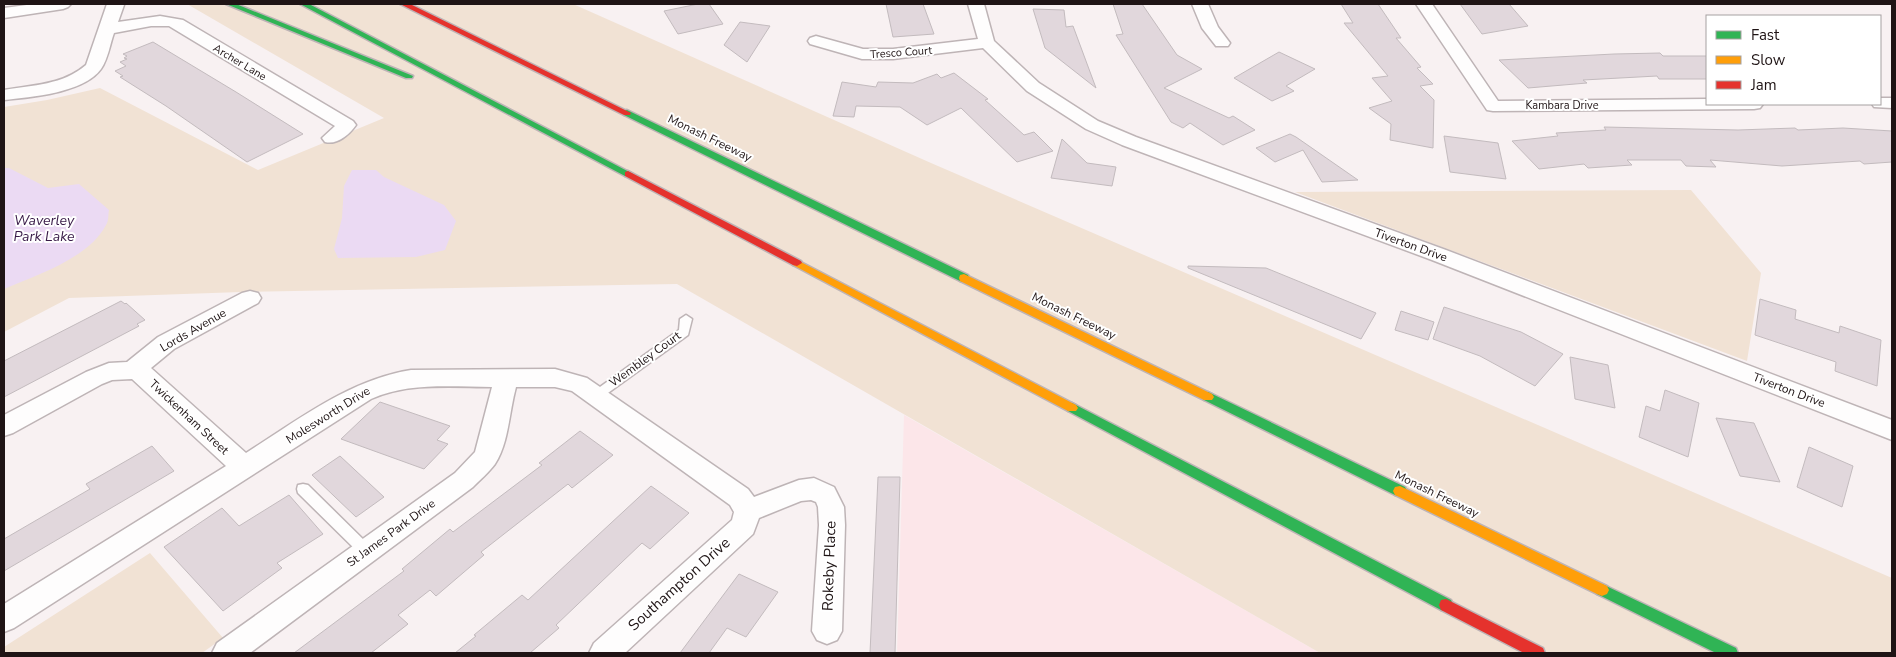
<svg xmlns="http://www.w3.org/2000/svg" width="1896" height="657" font-family="'Nunito Sans',sans-serif">
<style>
.built{fill:#fce6e9}
.green{fill:#f1e2d4}
.water{fill:#ebdaf3}
.building{fill:#e1d7dc;stroke:#c3bbbe}
.lines{fill:none;stroke-linecap:round;stroke-linejoin:round}
.lane-casing{stroke:#beb4b6;stroke-width:3}
.street-casing{stroke:#beb4b6;stroke-width:3}
.fast-casing{stroke:#beb4b6;stroke-width:3}
.slow-casing{stroke:#beb4b6;stroke-width:3}
.jam-casing{stroke:#beb4b6;stroke-width:3}
.lane{fill:#fefdfd;fill-rule:evenodd}
.street{fill:#fefdfd;fill-rule:evenodd}
.fast{fill:#30b455;fill-rule:evenodd}
.slow{fill:#ff9f0a;fill-rule:evenodd}
.jam{fill:#e5322d;fill-rule:evenodd}
.labels{text-anchor:middle;stroke-width:4;stroke-linejoin:round;paint-order:stroke}
.far-street-label{font-size:11px;fill:#1f1415;stroke:#fff}
.street-label{font-size:12px;fill:#1f1415;stroke:#fff}
.water-label{font-size:14px;font-style:italic;fill:#391b48;stroke:#fff}
.near-street-label{font-size:15px;fill:#1f1415;stroke:#fff}
</style>
<rect width="100%" height="100%" fill="#f8f1f2"/>
<path class="built" d="M 904,415 L 1320,653 L 897,653 Z"/>
<path class="green" d="M 187,4 L 573,4 L 931,163 L 1892,578 L 1892,653 L 1320,653 L 677,284 L 241,292 L 69,298 L 4,332 L 4,107 L 47,100 L 100,88 L 258,170 L 384,118 Z
M 1691,190 L 1761,273 L 1747,361 L 1295,192 Z
M 150,553 L 223,638 L 202,653 L 4,653 L 4,647 Z"/>
<path class="water" d="M 4,168 L 9,168 L 48,188 L 79,184 L 109,210 C 108,214 109,221 106,225 C 89,258 37,275 4,289 Z
M 352,170 L 376,170 L 384,177 L 444,205 L 456,221 L 445,250 L 416,257 L 338,258 L 334,249 L 342,218 L 344,186 Z"/>
<path class="building" d="M 698,4 L 709,4 L 723,24 L 678,34 L 664,11 Z
M 886,4 L 923,4 L 934,34 L 893,37 Z
M 1113,4 L 1142,4 L 1177,55 L 1202,69 L 1164,88 L 1229,118 L 1233,116 L 1255,130 L 1223,145 L 1190,123 L 1183,128 L 1171,122 L 1116,35 L 1123,34 Z
M 1341,4 L 1378,4 L 1401,38 L 1396,38 L 1421,67 L 1417,68 L 1433,84 L 1420,86 L 1434,100 L 1433,148 L 1390,140 L 1391,124 L 1369,108 L 1392,101 L 1372,78 L 1388,76 L 1344,23 L 1353,23 Z
M 1460,4 L 1509,4 L 1528,26 L 1482,34 Z
M 1033,9 L 1064,10 L 1066,27 L 1073,26 L 1096,88 L 1045,48 Z
M 740,22 L 770,26 L 747,62 L 724,45 Z
M 153,42 L 236,92 L 303,134 L 247,162 L 166,106 L 120,77 L 123,76 L 115,71 L 126,66 L 120,62 L 127,59 L 124,58 L 127,56 L 123,54 Z
M 1279,52 L 1315,69 L 1286,86 L 1294,91 L 1272,101 L 1234,78 Z
M 1660,53 L 1663,56 L 1707,56 L 1707,79 L 1659,79 L 1657,76 L 1583,80 L 1587,83 L 1528,88 L 1499,60 L 1614,54 Z
M 954,73 L 988,99 L 985,100 L 1024,135 L 1034,132 L 1053,151 L 1017,162 L 961,108 L 927,125 L 900,107 L 856,106 L 854,117 L 833,116 L 842,82 L 876,87 L 878,82 L 913,83 L 937,74 L 941,78 Z
M 1604,127 L 1738,130 L 1795,128 L 1798,130 L 1843,128 L 1892,131 L 1892,162 L 1864,164 L 1860,161 L 1782,166 L 1710,160 L 1716,167 L 1686,166 L 1681,160 L 1627,160 L 1632,165 L 1588,168 L 1584,164 L 1539,169 L 1512,141 L 1558,136 L 1556,133 L 1606,130 Z
M 1290,134 L 1296,137 L 1358,180 L 1322,182 L 1303,150 L 1275,162 L 1256,148 Z
M 1444,136 L 1498,143 L 1506,179 L 1450,172 Z
M 1062,139 L 1087,163 L 1116,167 L 1112,186 L 1051,178 Z
M 1188,266 L 1266,268 L 1376,313 L 1361,339 L 1188,268 Z
M 1760,299 L 1796,310 L 1795,319 L 1839,333 L 1840,326 L 1881,340 L 1877,386 L 1835,371 L 1836,362 L 1755,335 Z
M 121,301 L 125,304 L 126,303 L 145,320 L 137,324 L 139,326 L 4,397 L 4,361 Z
M 1444,307 L 1521,332 L 1563,354 L 1535,386 L 1480,356 L 1433,339 Z
M 1401,311 L 1434,322 L 1428,340 L 1395,330 Z
M 1570,357 L 1608,365 L 1615,408 L 1575,399 Z
M 1665,390 L 1699,403 L 1688,457 L 1639,437 L 1646,406 L 1660,411 Z
M 380,402 L 450,426 L 437,440 L 448,444 L 424,469 L 341,439 Z
M 1716,418 L 1754,423 L 1780,482 L 1740,476 Z
M 580,431 L 613,455 L 572,488 L 568,484 L 481,552 L 484,555 L 436,596 L 430,590 L 398,615 L 408,624 L 371,653 L 294,653 L 404,571 L 402,569 L 450,529 L 453,532 L 542,465 L 539,463 Z
M 152,446 L 174,471 L 4,571 L 4,539 L 90,489 L 86,484 Z
M 1809,447 L 1853,466 L 1842,507 L 1797,487 Z
M 340,456 L 384,497 L 356,517 L 312,475 Z
M 878,477 L 900,477 L 895,653 L 870,653 Z
M 651,486 L 689,513 L 650,549 L 642,543 L 556,625 L 559,628 L 530,653 L 455,653 L 476,636 L 474,635 L 522,595 L 528,600 Z
M 289,495 L 323,534 L 277,563 L 282,568 L 223,611 L 164,547 L 222,508 L 239,526 Z
M 739,574 L 778,592 L 746,637 L 727,628 L 709,653 L 680,653 Z"/>
<g class="lines">
<defs>
<path id="lane" d="M 686,315 L 692,319 L 688,335 L 601,398 L 593,398 L 591,395 L 593,392 L 679,330 L 680,319 Z
M 303,484 L 308,485 L 371,547 L 373,551 L 371,555 L 366,557 L 361,555 L 298,493 L 297,489 L 298,485 Z"/>
<path id="street" d="M 34,4 L 71,4 L 68,7 L 63,9 L 4,18 L 4,8 Z
M 107,4 L 124,5 L 118,22 L 160,16 L 183,20 L 353,121 L 356,125 C 349,135 337,145 325,142 L 322,138 L 335,126 L 169,26 L 151,26 L 114,33 C 110,44 108,59 101,69 C 84,93 31,97 4,100 L 4,90 C 33,85 63,85 86,65 Z
M 968,4 L 984,4 L 994,41 L 1039,83 L 1098,121 L 1136,137 L 1446,250 L 1892,420 L 1892,440 L 1432,260 L 1122,145 L 1086,129 L 1027,91 L 983,48 L 893,59 L 862,59 L 810,44 L 808,41 L 810,38 L 816,36 L 863,49 L 893,49 L 978,39 Z
M 1192,4 L 1208,4 L 1218,27 L 1230,43 L 1228,46 L 1216,46 L 1202,28 Z
M 1416,4 L 1432,4 L 1498,101 L 1707,99 L 1707,104 L 1763,104 L 1760,108 L 1754,109 L 1493,111 L 1487,110 Z
M 1880,98 L 1892,98 L 1892,108 L 1874,107 L 1872,104 L 1880,104 Z
M 250,291 L 258,293 L 261,298 L 258,303 L 174,349 L 151,368 L 246,453 C 298,420 349,380 411,370 L 555,369 L 587,378 L 748,489 L 754,497 L 799,480 L 814,478 L 834,487 L 844,507 L 845,525 L 842,631 L 837,640 L 827,644 L 817,640 L 812,631 L 819,525 L 818,507 L 816,502 L 811,500 L 801,501 L 759,518 L 753,534 L 625,653 L 589,653 L 594,643 L 732,520 L 734,512 L 730,505 L 572,391 L 555,387 L 516,387 C 509,412 509,442 495,464 C 489,472 480,480 473,487 L 250,653 L 212,653 L 217,643 L 455,473 L 475,452 L 492,387 C 452,387 409,382 371,399 L 14,628 L 4,632 L 4,604 L 226,466 L 132,379 L 112,380 L 102,384 L 13,433 L 4,436 L 4,415 L 86,372 L 109,363 L 127,362 L 158,337 L 242,293 Z"/>
<path id="fast" d="M 226,4 L 236,4 L 413,76 L 412,78 L 406,78 Z
M 300,4 L 309,4 L 633,174 L 631,176 L 625,176 Z
M 627,110 L 968,275 L 969,278 L 964,282 L 960,281 L 624,115 L 624,111 Z
M 1208,392 L 1405,487 L 1407,491 L 1405,495 L 1400,496 L 1395,495 L 1204,400 L 1202,397 L 1204,394 Z
M 1072,403 L 1451,600 L 1453,605 L 1451,610 L 1446,611 L 1441,610 L 1068,411 L 1066,408 L 1068,405 Z
M 1602,584 L 1736,648 L 1738,653 L 1716,653 L 1597,594 L 1595,590 L 1597,586 Z"/>
<path id="slow" d="M 797,260 L 1076,405 L 1078,408 L 1076,411 L 1068,411 L 793,265 L 792,263 Z
M 964,274 L 1212,394 L 1214,397 L 1212,400 L 1204,400 L 960,281 L 959,278 L 960,275 Z
M 1400,486 L 1607,586 L 1609,590 L 1607,594 L 1602,596 L 1597,594 L 1395,495 L 1393,491 L 1395,487 Z"/>
<path id="jam" d="M 400,4 L 410,4 L 631,113 L 630,115 L 624,115 Z
M 628,171 L 801,261 L 802,263 L 797,266 L 793,265 L 625,176 L 625,172 Z
M 1446,599 L 1543,648 L 1545,653 L 1524,653 L 1441,610 L 1439,605 L 1441,600 Z"/>
</defs>
<use href="#lane" class="lane-casing"/>
<use href="#street" class="street-casing"/>
<use href="#fast" class="fast-casing"/>
<use href="#slow" class="slow-casing"/>
<use href="#jam" class="jam-casing"/>
<use href="#lane" class="lane"/>
<use href="#street" class="street"/>
<use href="#fast" class="fast"/>
<use href="#slow" class="slow"/>
<use href="#jam" class="jam"/>
</g>
<g class="labels">
<g class="far-street-label">
<text transform="translate(901 52) rotate(-4)" y="4">Tresco Court</text>
<text transform="translate(240 62) rotate(31)" y="4">Archer Lane</text>
<text x="1562" y="109">Kambara Drive</text>
</g>
<g class="street-label">
<text transform="translate(710 138) rotate(26)" y="4">Monash Freeway</text>
<text transform="translate(1411 245) rotate(20)" y="4">Tiverton Drive</text>
<text transform="translate(1074 316) rotate(26)" y="4">Monash Freeway</text>
<text transform="translate(193 330) rotate(-30)" y="4">Lords Avenue</text>
<text transform="translate(645 359) rotate(-36)" y="4">Wembley Court</text>
<text transform="translate(1789 390) rotate(21)" y="4">Tiverton Drive</text>
<text transform="translate(328 415) rotate(-32)" y="4">Molesworth Drive</text>
<text transform="translate(189 417) rotate(43)" y="4">Twickenham Street</text>
<text transform="translate(1437 494) rotate(26)" y="4">Monash Freeway</text>
<text transform="translate(391 533) rotate(-36)" y="4">St James Park Drive</text>
</g>
<g class="water-label">
<text x="44" y="225">Waverley<tspan x="44" dy="16">Park Lake</tspan></text>
</g>
<g class="near-street-label">
<text transform="translate(829 566) rotate(-88)" y="5">Rokeby Place</text>
<text transform="translate(679 584) rotate(-42)" y="5">Southampton Drive</text>
</g>
</g>
<rect width="1896" height="657" fill="none" stroke="#1f1415" stroke-width="10"/>
<rect x="1706" y="15" width="175" height="90" fill="#ffffff" stroke="#a5a1a1"/>
<rect x="1716" y="31" width="25" height="8" fill="#30b455" stroke="#a5a1a1"/>
<text x="1751" y="40" font-size="15" fill="#1f1415">Fast</text>
<rect x="1716" y="56" width="25" height="8" fill="#ff9f0a" stroke="#a5a1a1"/>
<text x="1751" y="65" font-size="15" fill="#1f1415">Slow</text>
<rect x="1716" y="81" width="25" height="8" fill="#e5322d" stroke="#a5a1a1"/>
<text x="1751" y="90" font-size="15" fill="#1f1415">Jam</text>
</svg>
